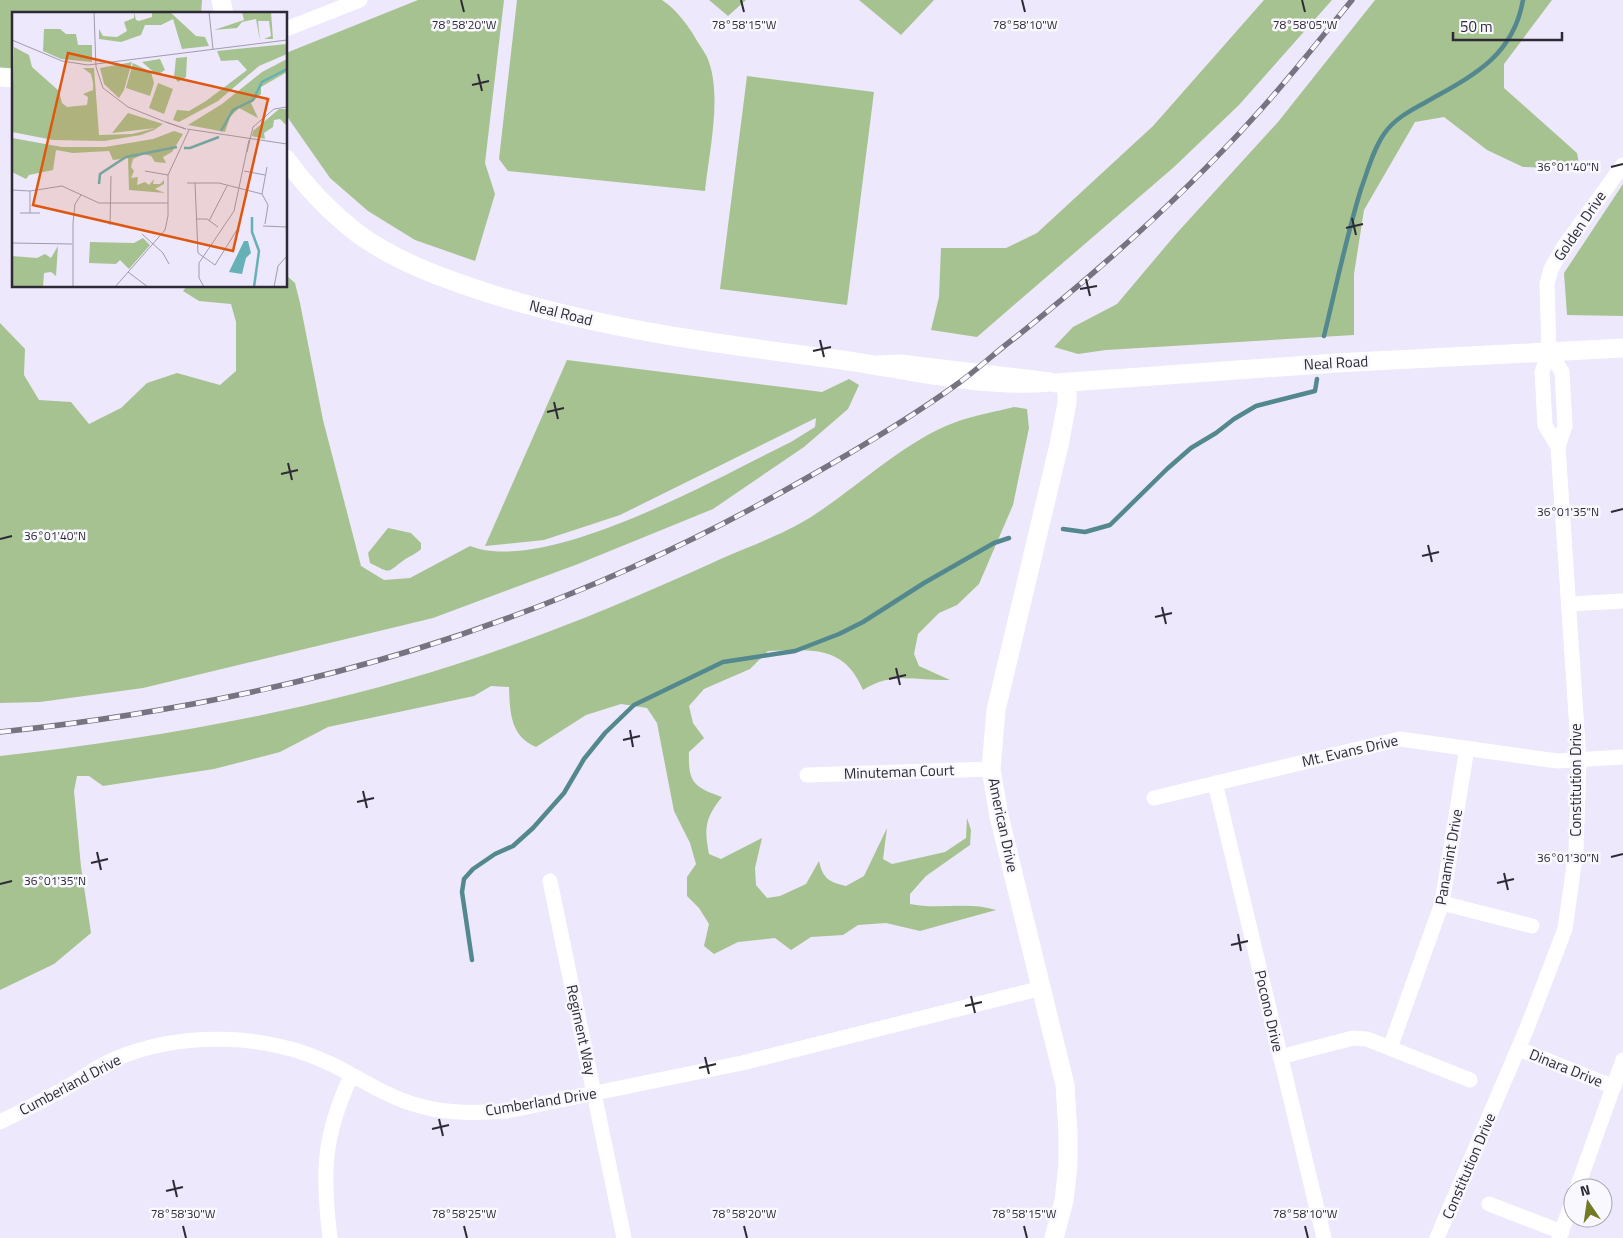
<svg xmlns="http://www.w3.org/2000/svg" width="1623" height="1238" font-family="'Titillium Web',sans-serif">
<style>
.green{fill:#a7c291}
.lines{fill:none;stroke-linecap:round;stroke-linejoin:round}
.stream{stroke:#54888f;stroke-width:4.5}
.minor{stroke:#fff;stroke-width:15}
.tertiary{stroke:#fff;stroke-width:19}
.rail-casing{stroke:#777381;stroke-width:5.5}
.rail{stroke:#f9f8fe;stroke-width:4;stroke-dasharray:11;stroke-linecap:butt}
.ticks{fill:none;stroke:#2d2a35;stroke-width:2}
.labels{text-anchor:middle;stroke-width:5;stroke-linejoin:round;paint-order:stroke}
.street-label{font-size:15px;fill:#2d2a35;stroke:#f9f8fe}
.inset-river{fill:none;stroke:#65b1b5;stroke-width:2.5}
.inset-road{fill:none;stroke:#a09cac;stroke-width:1}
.view{fill:#df570e;fill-opacity:0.15;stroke:#df570e;stroke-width:2.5}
.inset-edge{fill:none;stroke:#2d2a35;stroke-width:2.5}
.ticks-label{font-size:12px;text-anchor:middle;fill:#2d2a35;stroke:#f9f8fe;stroke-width:5;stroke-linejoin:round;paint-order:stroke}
</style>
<rect width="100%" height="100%" fill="#ede8fb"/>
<path class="green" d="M 0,0 L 202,0 L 201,14 L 14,14 L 14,70 L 0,69 Z
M 418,0 L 504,0 L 485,163 L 495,194 L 475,261 L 415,240 L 368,211 L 330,178 L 286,115 L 286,53 Z
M 517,0 L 662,0 C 674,8 685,21 693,34 C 697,42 703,49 707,57 C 723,94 709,151 705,191 L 508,171 L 499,159 Z
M 709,0 L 746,0 L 728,16 Z
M 859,0 L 934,0 L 901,35 Z
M 1264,0 L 1332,0 L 1239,105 L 1174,167 L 977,337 L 931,330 L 939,297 L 941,248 L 1006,248 L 1037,233 L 1153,126 Z
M 1375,0 L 1552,0 L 1504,64 L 1504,88 L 1577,153 L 1580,169 L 1523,167 L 1487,150 L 1444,117 L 1415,122 L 1364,210 L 1354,274 L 1354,335 L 1106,350 L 1078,354 L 1054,347 L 1073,327 L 1117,304 L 1176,234 L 1278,122 Z
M 747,76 L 874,92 L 847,305 L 720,289 Z
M 1623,184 L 1623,316 L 1567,315 L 1564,273 Z
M 286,275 L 295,283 L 300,303 L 323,420 L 361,566 L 384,580 L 410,578 L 470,546 C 546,576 719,477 791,442 L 815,427 L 816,418 L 620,515 L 544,540 L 485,546 L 567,360 L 822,392 L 849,379 L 859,385 L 848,409 L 804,447 L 713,509 L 578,564 L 433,618 L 143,688 L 40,702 L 0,703 L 0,323 L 25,349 L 24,375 L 39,400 L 71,402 L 89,424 L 121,408 L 147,383 L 177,373 L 220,385 L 236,371 L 236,322 L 231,304 L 199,301 L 183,291 L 187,286 L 286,286 Z
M 1014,407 L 1027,409 L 1029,428 L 1013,505 L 979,584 L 957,605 L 939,613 L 918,634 L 914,654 L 919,666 L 950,680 C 917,681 892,671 863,690 C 844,644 811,650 768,651 L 750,669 L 704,689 L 689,706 L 693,723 L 704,738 L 689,752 C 688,783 694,787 722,797 C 705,818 704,828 709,854 L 721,859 L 762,838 L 755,868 L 756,885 L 767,898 L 780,896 L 806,884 L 819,861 C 823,879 829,882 846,886 L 864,876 L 887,828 L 883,859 L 892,864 L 945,852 L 966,838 L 967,818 L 971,830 L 970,845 L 926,876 L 910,894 L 910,904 C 938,910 969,901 996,910 L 920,931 L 886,923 L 858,925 L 843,935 L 811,937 L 791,950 L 775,938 L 738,942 L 714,954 L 704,946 L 709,924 L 699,908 L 687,896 L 687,877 L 696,864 L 690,843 L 674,811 L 657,723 L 647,708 L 621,704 L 586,715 L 536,747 C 510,736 510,712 509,687 L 491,686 L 474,696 L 328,727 L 280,752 L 214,769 L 103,786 L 89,776 L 77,776 L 74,791 L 81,867 L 91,933 L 54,964 L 0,990 L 0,756 C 153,739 306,712 454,665 C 542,637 628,601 712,563 C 742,549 783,535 811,517 C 858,487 904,441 956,422 C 975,415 995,412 1014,407 Z
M 388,528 L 411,533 L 421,543 L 421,549 C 416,554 410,556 404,560 C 386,573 392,574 370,563 L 368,553 Z"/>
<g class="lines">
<path class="stream" d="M 1324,336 C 1336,287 1346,238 1361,189 C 1368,170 1373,150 1384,134 C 1394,119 1411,110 1426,102 C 1472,76 1513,57 1523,0
M 1063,529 L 1085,532 L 1110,525 L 1167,469 L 1191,448 L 1216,433 L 1234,419 L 1256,406 L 1315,391 L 1317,379
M 472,960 L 462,892 L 464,879 L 473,869 L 495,854 L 513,846 L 533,828 L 564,793 L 584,759 L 605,733 L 634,705 L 723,662 L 795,651 L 839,634 L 863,622 L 924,583 L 994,543 L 1009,538"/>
<path class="minor" d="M 286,29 L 360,0
M 1558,447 L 1545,425 L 1542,372 L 1549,351 L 1547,284 L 1551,269 L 1563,248 L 1623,165
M 1570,604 L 1623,601
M 807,775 L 991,769
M 1215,783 L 1324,1238
M 1154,798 L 1400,739 L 1557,761 L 1623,757
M 550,881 L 624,1238
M 1442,903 L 1532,926
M 1390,1048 L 1442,903 L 1467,748
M 1519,1049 L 1614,1087
M 1280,1057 L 1353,1038 L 1367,1039 L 1470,1080
M 0,1122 C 24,1110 48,1098 71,1085 C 85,1076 101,1064 117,1058 C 183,1031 267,1033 331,1064 C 360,1078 388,1098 420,1106 C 448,1114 478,1113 507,1111 L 742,1063 L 1042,988
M 1577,1188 L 1623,1060
M 1489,1204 L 1562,1232
M 330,1238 C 322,1172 323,1137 351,1076
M 1437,1238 L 1527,1028 L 1565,929 L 1576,851 L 1579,760 L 1558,447 L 1565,426 L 1562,372 L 1549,351
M 1559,1238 L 1573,1200"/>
<path class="tertiary" d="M 221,0 L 224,14
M 0,77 L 14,78
M 286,159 C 306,187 330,212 357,233 C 396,262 445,279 491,294 C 605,330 724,345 842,360 C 911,370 980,388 1050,382 L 900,364 L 879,365
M 1056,383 L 1336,363 L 1623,348
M 1054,1238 L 1064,1201 L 1068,1165 L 1068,1133 L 1065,1085 L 999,816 L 991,769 L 996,710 L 1059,445 L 1067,403 L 1067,383"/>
<defs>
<path id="rail" d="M 0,732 C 293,701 549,626 805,479 C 858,449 911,418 960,382 C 979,368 997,351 1016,337 C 1101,269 1182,197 1255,116 C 1289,79 1320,39 1352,0"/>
</defs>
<use href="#rail" class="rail-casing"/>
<use href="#rail" class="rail"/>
</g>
<path class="ticks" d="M 461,0 L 464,12M 741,0 L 744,12M 1022,0 L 1025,12M 1302,0 L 1305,12M 478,74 L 482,91M 472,85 L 489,81M 1611,167 L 1623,164M 1352,218 L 1356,235M 1346,228 L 1363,224M 1086,279 L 1090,296M 1080,289 L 1097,286M 820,340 L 824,357M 813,351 L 831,347M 554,402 L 558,419M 547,412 L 564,408M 288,463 L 292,480M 281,474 L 298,470M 1611,512 L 1623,509M 0,539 L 12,536M 1428,545 L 1432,562M 1422,556 L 1439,552M 1162,607 L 1166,624M 1155,617 L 1172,613M 896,668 L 900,685M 889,679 L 906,675M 630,730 L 633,747M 623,740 L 640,736M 363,791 L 367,808M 357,802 L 374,798M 97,852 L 101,870M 1611,857 L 1623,854M 91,863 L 108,859M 1504,873 L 1508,890M 1497,883 L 1514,879M 0,884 L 12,881M 1238,934 L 1241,951M 1231,945 L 1248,941M 971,996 L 975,1013M 965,1006 L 982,1002M 705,1057 L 709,1074M 699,1068 L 716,1064M 439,1119 L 443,1136M 432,1129 L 449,1125M 173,1180 L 177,1197M 166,1191 L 183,1187M 183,1226 L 186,1238M 464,1226 L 467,1238M 744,1226 L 747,1238M 1024,1226 L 1027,1238M 1305,1226 L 1308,1238"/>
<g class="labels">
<g class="street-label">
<text transform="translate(1580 226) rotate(-56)" y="5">Golden Drive</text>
<text transform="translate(561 313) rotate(14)" y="5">Neal Road</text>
<text transform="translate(1336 363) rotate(-3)" y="5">Neal Road</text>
<text transform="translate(1350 751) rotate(-13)" y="5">Mt. Evans Drive</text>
<text transform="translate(899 772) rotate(-2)" y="5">Minuteman Court</text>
<text transform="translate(1576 780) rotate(-90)" y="5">Constitution Drive</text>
<text transform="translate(1003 825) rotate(78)" y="5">American Drive</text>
<text transform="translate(1449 857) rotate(-80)" y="5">Panamint Drive</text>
<text transform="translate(1269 1011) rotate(77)" y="5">Pocono Drive</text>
<text transform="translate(581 1030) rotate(78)" y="5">Regiment Way</text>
<text transform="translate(1566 1068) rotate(22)" y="5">Dinara Drive</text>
<text transform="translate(70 1085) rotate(-28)" y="5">Cumberland Drive</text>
<text transform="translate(541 1102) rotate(-9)" y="5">Cumberland Drive</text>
<text transform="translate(1469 1166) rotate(-67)" y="5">Constitution Drive</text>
</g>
</g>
<g transform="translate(12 12)">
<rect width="275" height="275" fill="#ede8fb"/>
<path d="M 122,0 L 124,8 L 127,9 L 140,5 L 140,0 L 158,0 L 184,24 L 193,25 L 197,34 L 170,37 L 161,7 L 149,13 L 133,13 L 129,23 L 109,30 L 87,27 L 87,17 L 91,24 L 105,25 L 115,19 L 112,10 L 122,6 ZM 230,0 L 259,0 L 261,27 L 252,27 L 259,24 L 257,9 L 246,9 L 248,29 L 244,7 L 230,10 L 225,16 L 202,18 L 232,8 ZM 32,17 L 48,17 L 54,22 L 64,22 L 66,33 L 80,33 L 80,50 L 49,47 L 31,39 ZM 275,32 L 275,42 L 247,54 L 206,89 L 167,110 L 161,108 L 165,98 L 177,99 L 194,89 L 235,58 L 226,48 L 209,49 L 205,39 ZM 2,35 L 17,43 L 20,55 L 47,79 L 50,91 L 55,95 L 75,93 L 76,85 L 71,82 L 81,78 L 81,71 L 79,62 L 71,56 L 82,56 L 87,123 L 120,122 L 144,116 L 100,121 L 116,101 L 151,112 L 142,118 L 129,123 L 92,129 L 41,128 L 0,120 ZM 175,45 L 174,65 L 166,70 L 162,65 L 164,46 ZM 148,47 L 153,58 L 145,63 L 130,50 ZM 275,47 L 275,60 L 249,75 L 249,82 L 239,91 L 246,106 L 227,96 L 218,105 L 213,120 L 176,113 L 210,92 L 250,60 ZM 120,50 L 112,78 L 107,86 L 92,72 L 88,56 ZM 121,51 L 139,60 L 142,71 L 138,84 L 114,76 ZM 146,71 L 161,77 L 152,102 L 137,96 ZM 267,97 L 275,97 L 275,114 L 268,107 L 262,108 L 261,115 L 252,121 L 253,127 L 240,124 L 241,119 ZM 162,119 L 171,122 L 160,140 L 151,145 L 154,151 L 143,150 L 139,144 L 132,142 L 121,147 L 119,155 L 122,159 L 119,166 L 126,165 L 125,173 L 133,170 L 137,173 L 142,167 L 141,172 L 148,172 L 152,168 L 152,172 L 143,177 L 153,181 L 117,178 L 116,146 L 101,148 L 97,139 L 61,141 L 44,138 L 41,158 L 17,163 L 14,167 L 0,160 L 0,126 L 50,135 L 93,135 L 141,127 ZM 131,226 L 138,233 L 117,257 L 108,248 L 104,252 L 77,251 L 78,230 L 122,231 ZM 46,234 L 44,264 L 39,260 L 32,261 L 31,275 L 0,275 L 0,244 L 25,246 L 33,242 L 39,246 Z" fill="#a7c291"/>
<path d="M 232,229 L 236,229 L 239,241 L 234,246 L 230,262 L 217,260 Z" fill="#65b1b5"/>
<path class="inset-river" d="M 209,119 L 221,98 L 241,88 L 250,70 L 275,57M 172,136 L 178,136 L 207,125M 87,172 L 88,162 L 114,145 L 165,135M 240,205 L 240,220 L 247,239 L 242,275"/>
<path class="inset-road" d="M 82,0 L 84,55 L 91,76 L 116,95 L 156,111 L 174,117 L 154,110M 197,0 L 201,37M 0,28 L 50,49 L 76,53 L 275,28M 175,117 L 275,132M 235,140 L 241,115 L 262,97 L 275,95M 133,159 L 156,163M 232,159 L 253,163M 175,171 L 207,171 L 250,182 L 256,193 L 253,212M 183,171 L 186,241 L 203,253 L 228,213M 0,178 L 18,179 L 50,174 L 87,191 L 156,191M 18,179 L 18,201M 250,182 L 255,155M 8,201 L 28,201M 184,207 L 195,207 L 206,215M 197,209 L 215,174M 98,213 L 99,164M 251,214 L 275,215M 130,222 L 151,241 L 157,252M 0,231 L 60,232M 116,260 L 136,275M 61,275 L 61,211 L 63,192 L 69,183M 103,275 L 153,218 L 156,204 L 156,163 L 177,118M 192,275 L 187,266 L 187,251 L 222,199 L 237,128M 262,275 L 266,254 L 275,244"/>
<path class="view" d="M 56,41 L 256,87 L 221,239 L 21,193 Z"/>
<rect width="275" height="275" class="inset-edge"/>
</g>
<g class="ticks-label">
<text x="464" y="29">78°58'20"W</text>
<text x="744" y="29">78°58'15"W</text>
<text x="1025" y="29">78°58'10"W</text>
<text x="1305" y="29">78°58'05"W</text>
<text x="1568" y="171">36°01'40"N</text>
<text x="1568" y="516">36°01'35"N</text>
<text x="55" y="540">36°01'40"N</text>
<text x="1568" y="862">36°01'30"N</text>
<text x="55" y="885">36°01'35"N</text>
<text x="183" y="1218">78°58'30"W</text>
<text x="464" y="1218">78°58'25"W</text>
<text x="744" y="1218">78°58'20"W</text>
<text x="1024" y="1218">78°58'15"W</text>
<text x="1305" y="1218">78°58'10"W</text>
</g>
<g transform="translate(1588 1203) rotate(347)"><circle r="24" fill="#f9f8fe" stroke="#a7a6ae"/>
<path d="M0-4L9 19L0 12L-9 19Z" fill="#737a24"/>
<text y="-8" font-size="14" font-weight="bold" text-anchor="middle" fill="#2d2a35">N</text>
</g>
<path d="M1453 32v8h109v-8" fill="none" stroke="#2d2a35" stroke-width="2.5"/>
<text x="1460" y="32" font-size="15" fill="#2d2a35" stroke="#f9f8fe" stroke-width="4" paint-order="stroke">50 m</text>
</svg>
